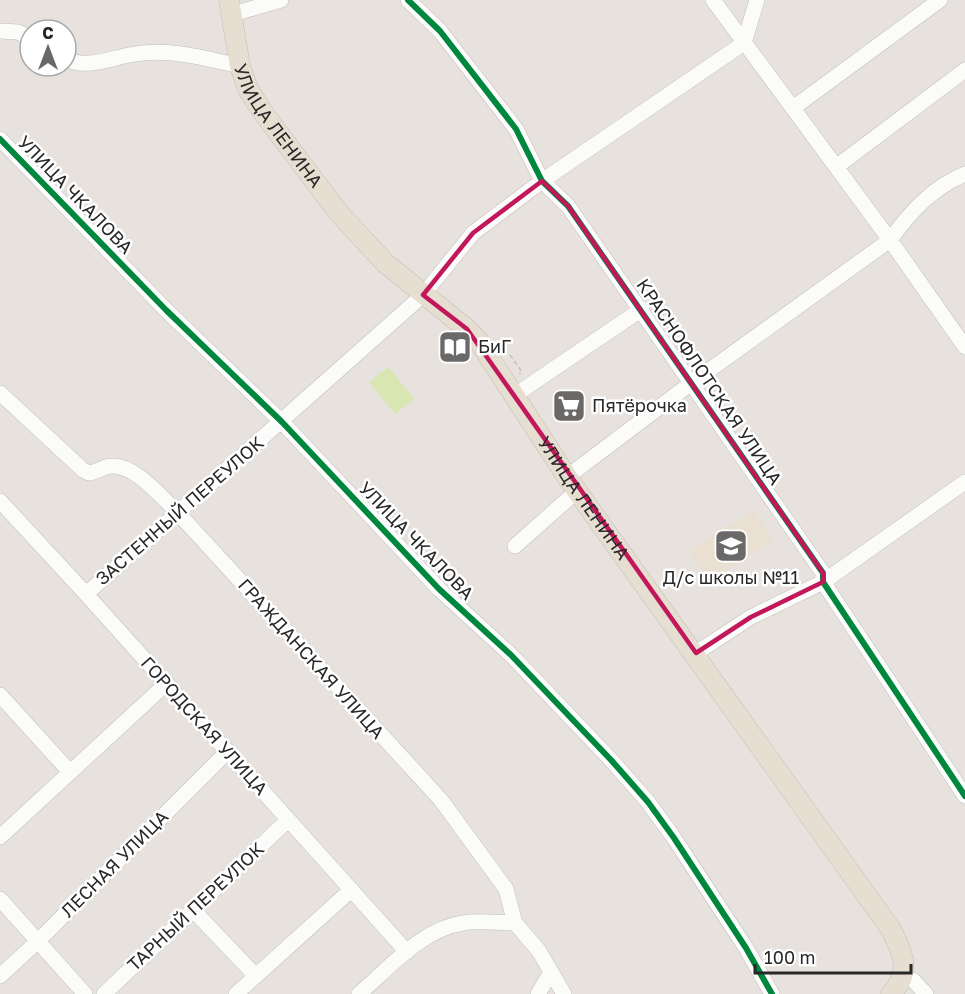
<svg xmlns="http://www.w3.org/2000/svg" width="965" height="994" font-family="'Golos Text',sans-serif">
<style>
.education{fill:#eae0d1}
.pitch{fill:#d8e7b2}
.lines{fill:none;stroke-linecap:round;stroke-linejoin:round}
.minor-casing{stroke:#c0bebf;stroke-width:16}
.major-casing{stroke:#bfbdbc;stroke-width:21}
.path{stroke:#c3c2c2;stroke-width:1.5;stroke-dasharray:4.5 3;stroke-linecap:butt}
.minor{stroke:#fbfbfa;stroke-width:15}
.major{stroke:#e6dfd1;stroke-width:20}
.cycleway-casing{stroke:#fff;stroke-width:10}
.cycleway{stroke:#00873e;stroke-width:6}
.marked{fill:none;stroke:#c2185b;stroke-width:4.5;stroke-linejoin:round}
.labels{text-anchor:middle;stroke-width:5;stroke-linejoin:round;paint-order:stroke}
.street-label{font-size:18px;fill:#282828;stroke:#fff}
.poi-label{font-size:18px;fill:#282828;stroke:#fff;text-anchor:start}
</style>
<rect width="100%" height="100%" fill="#e7e2dd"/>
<path class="education" d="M 754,510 L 773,540 L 709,581 L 689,552 Z"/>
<path class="pitch" d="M 388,367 L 414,399 L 395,414 L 369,382 Z"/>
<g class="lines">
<defs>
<path id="minor" d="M 408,0 L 440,31 L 516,129 L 542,181 L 568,206 L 823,573 L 823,582 L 965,796
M 713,0 L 890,240 L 965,347
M 233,14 L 281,0
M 0,31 L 18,32 L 30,38
M 66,59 C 86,69 109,59 129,55 C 167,47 203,58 240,66
M 793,108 L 940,0
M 0,139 L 166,310 L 282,422 L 439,589 L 511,655 L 612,761 L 648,802 L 674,838 L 746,948 L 772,994
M 836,167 L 965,70
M 0,393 L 83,470 L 89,473 C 97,472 104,466 112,466 C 136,465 162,498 178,513 L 441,800 L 506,889 L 515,923 L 539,951 L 564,994
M 515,395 L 642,309
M 567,477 L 690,384 L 890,240 C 910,212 933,187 965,174
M 0,501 L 86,594 L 407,952
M 515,546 L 577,491
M 86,594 L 423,295 L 473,233 L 542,181 L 744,43 L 757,0
M 696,653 L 751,617 L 823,582 L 965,482
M 0,695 L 69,771
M 0,837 L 167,683
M 0,899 L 85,994
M 193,910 L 256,976
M 0,976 L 37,942 L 228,751
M 903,978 L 913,980 L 926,994
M 104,994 L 288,820
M 236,994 L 351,890
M 359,994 C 389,968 422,929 463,923 C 480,920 498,923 515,923
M 538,994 L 551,972"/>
<g id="major">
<path id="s1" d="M 229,0 L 240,66 L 248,89 L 264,114 L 338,212 L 385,263 L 467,329 L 480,343 L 567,477 L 890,928 C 903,952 912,972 891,994"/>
</g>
</defs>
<use href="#minor" class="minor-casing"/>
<use href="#major" class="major-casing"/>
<path class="path" d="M 510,355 L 522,372 L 519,374"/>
<use href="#minor" class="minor"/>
<use href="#major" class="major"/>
<defs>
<path id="cycleway" d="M 408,0 L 440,31 L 516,129 L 542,181 L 568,206 L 823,573 L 823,582 L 965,796
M 0,139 L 166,310 L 282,422 L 439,589 L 511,655 L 612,761 L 648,802 L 674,838 L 746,948 L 772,994"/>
</defs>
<use href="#cycleway" class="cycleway-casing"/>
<use href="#cycleway" class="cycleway"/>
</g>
<path class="marked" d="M 542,181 L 568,206 L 823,573 L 823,582 L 751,617 L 696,653 L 467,329 L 423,295 L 473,233 Z"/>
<defs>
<symbol id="library-square" viewBox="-11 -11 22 22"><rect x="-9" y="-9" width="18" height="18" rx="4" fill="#6b6967" stroke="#fff"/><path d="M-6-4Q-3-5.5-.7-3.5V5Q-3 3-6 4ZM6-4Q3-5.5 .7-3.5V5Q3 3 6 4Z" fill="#fff"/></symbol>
<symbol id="supermarket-square" viewBox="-11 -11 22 22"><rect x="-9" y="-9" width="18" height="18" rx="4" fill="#6b6967" stroke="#fff"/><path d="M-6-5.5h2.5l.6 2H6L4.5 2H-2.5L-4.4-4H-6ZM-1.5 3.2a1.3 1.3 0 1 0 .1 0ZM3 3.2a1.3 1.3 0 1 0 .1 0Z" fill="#fff"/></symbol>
<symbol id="school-square" viewBox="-11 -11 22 22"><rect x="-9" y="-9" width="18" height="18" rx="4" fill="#6b6967" stroke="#fff"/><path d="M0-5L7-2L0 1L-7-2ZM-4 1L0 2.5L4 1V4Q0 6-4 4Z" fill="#fff"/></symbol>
</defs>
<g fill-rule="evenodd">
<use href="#library-square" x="436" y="328" width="38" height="38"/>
<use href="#supermarket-square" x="550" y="387" width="38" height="38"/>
<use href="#school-square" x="712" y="527" width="38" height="38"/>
</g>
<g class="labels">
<g class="street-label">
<text dy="6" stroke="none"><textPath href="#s1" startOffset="138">УЛИЦА ЛЕНИНА</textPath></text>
<text transform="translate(75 195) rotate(46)" y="6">УЛИЦА ЧКАЛОВА</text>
<text transform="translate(709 382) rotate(56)" y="6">КРАСНОФЛОТСКАЯ УЛИЦА</text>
<text dy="6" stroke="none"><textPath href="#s1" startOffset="624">УЛИЦА ЛЕНИНА</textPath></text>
<text transform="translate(180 511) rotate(-41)" y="6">ЗАСТЕННЫЙ ПЕРЕУЛОК</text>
<text transform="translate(416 541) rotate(46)" y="6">УЛИЦА ЧКАЛОВА</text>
<text transform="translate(311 659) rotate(48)" y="6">ГРАЖДАНСКАЯ УЛИЦА</text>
<text transform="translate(204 726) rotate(48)" y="6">ГОРОДСКАЯ УЛИЦА</text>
<text transform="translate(115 864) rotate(-45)" y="6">ЛЕСНАЯ УЛИЦА</text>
<text transform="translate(196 907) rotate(-43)" y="6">ТАРНЫЙ ПЕРЕУЛОК</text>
</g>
<g class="poi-label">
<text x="478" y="353">БиГ</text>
<text x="592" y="412">Пятёрочка</text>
<text x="731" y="584" text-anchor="middle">Д/с школы №11</text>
</g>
</g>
<g transform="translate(48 48)"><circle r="28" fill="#ffffff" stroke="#a9a9a9" stroke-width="1.5"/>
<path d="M0-4.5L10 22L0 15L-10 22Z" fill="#6b6967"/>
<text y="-9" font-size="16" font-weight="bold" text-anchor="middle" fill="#282828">С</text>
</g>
<path d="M755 964v9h156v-9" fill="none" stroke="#282828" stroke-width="3"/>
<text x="764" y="964" font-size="18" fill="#282828" stroke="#ffffff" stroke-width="4.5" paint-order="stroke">100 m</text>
</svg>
